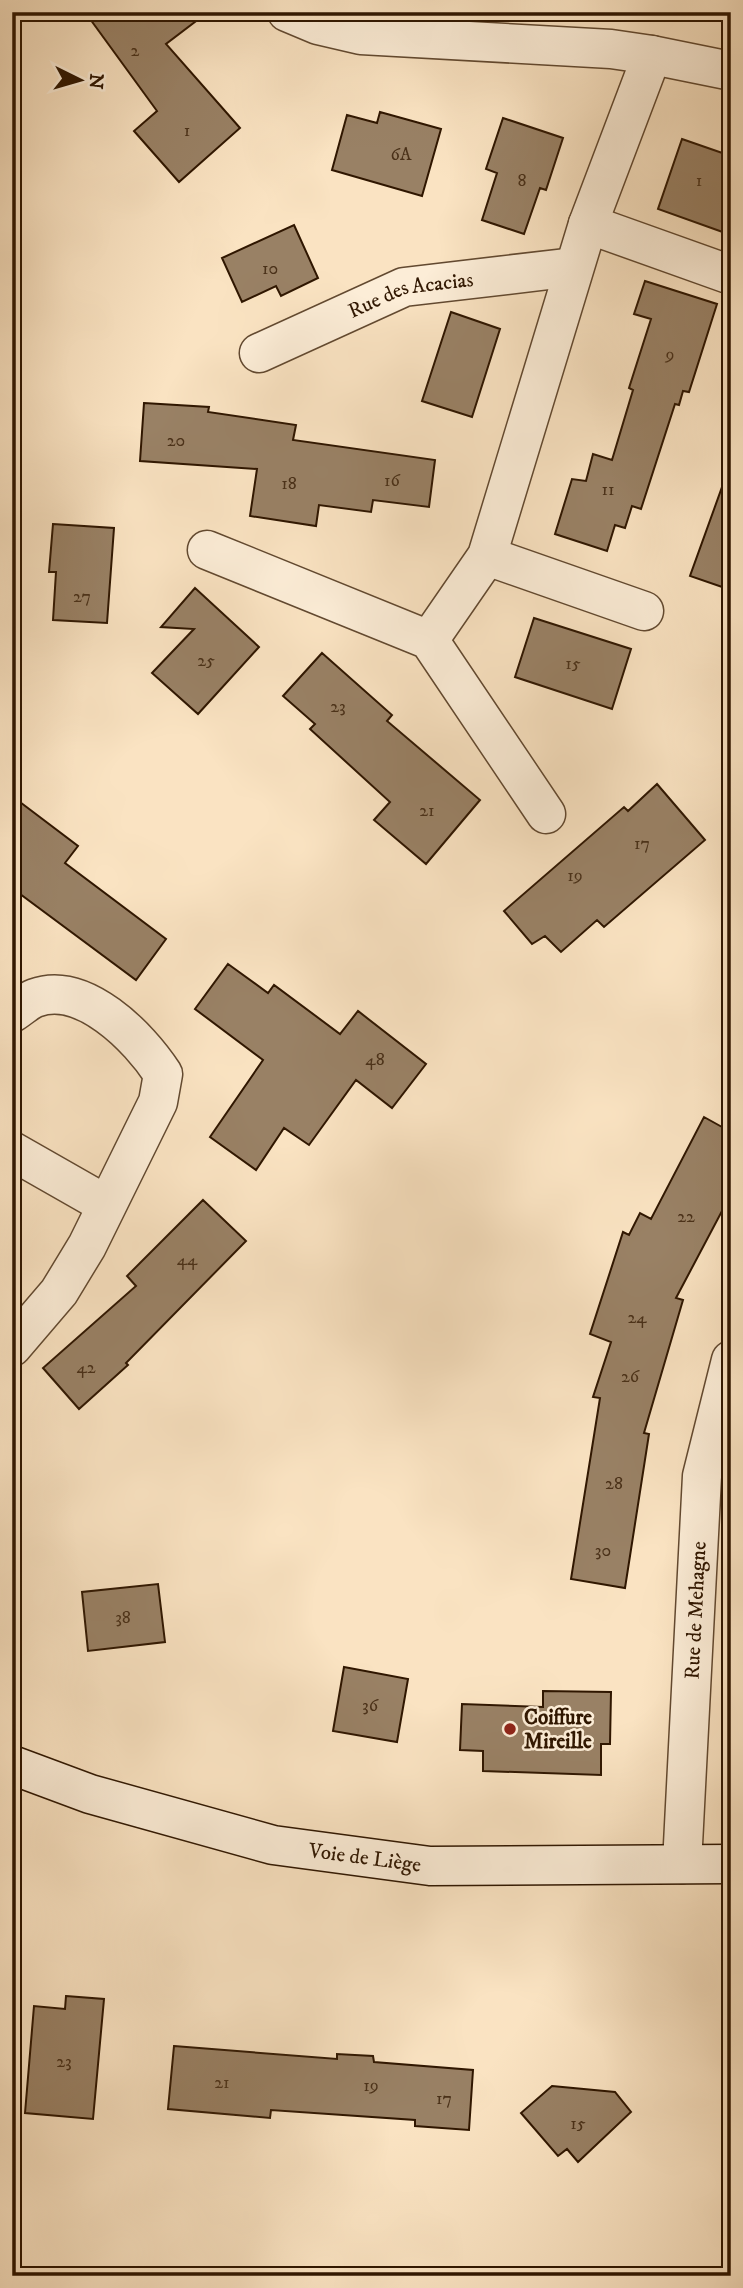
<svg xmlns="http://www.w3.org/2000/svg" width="743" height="2288" font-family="'IM FELL DW Pica',serif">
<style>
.building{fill:#998165;stroke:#2f1600;stroke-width:2}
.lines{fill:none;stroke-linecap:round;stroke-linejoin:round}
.street-casing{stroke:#624930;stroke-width:41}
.secondary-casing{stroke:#2f1600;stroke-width:41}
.street{stroke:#fcedd7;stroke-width:38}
.secondary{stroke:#fcedd7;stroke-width:38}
.poi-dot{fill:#8f2418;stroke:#fcedd7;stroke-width:2.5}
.labels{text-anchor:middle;stroke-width:5;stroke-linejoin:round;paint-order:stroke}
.number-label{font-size:18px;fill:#4a3119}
.street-label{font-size:21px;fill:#2f1600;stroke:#fcedd7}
.poi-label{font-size:21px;font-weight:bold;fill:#2f1600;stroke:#fcedd7;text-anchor:start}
</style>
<rect width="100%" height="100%" fill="#fae3c2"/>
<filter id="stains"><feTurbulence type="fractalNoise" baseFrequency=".00286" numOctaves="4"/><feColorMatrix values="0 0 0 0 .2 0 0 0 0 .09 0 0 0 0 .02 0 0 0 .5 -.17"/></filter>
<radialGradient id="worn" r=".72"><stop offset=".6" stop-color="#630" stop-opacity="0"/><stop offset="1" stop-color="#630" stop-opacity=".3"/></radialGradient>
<path class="building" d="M 85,12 L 208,12 L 166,44 L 240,128 L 179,182 L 134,131 L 157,111 Z
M 380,112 L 441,129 L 422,196 L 332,170 L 347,115 L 377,123 Z
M 503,118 L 563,138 L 546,190 L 540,188 L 524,234 L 482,220 L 497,173 L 486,169 Z
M 682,139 L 731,156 L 731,235 L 658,209 Z
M 294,225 L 318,278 L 281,296 L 276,286 L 242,302 L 222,258 Z
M 645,281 L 717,304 L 689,392 L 683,391 L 679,405 L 675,404 L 641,509 L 632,506 L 625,528 L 615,525 L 607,551 L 555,534 L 572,479 L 586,481 L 593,454 L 612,460 L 633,390 L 629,388 L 651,319 L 634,314 Z
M 451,312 L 500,329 L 472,417 L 422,401 Z
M 144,403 L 209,407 L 208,412 L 296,425 L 293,440 L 435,460 L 429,507 L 373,500 L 371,512 L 319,505 L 316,526 L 250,516 L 257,469 L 140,461 Z
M 726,476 L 731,477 L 731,590 L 690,576 Z
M 53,524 L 114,528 L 107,623 L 53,620 L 56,572 L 49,572 Z
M 195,588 L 259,647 L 198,714 L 152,673 L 194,629 L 161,627 Z
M 534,618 L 631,649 L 612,709 L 515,677 Z
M 322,653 L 392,715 L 387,721 L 480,800 L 426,864 L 374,820 L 390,802 L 310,729 L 315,724 L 283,696 Z
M 657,784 L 705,840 L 604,927 L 597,920 L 561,952 L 545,936 L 532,944 L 504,911 L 624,807 L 628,811 Z
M 12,796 L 78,846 L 65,863 L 166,939 L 136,980 L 12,888 Z
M 228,964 L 268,993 L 274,985 L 340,1034 L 358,1011 L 426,1064 L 392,1108 L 356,1080 L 309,1145 L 284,1128 L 256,1170 L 210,1137 L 263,1060 L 195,1009 Z
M 704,1117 L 731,1132 L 731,1194 L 676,1298 L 683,1300 L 644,1433 L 649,1434 L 625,1588 L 571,1579 L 600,1398 L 593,1397 L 611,1342 L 590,1334 L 623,1232 L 629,1235 L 640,1213 L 651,1219 Z
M 203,1200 L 246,1241 L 126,1363 L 128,1365 L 79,1409 L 43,1368 L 136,1286 L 127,1276 Z
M 158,1584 L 165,1642 L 88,1651 L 82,1592 Z
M 344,1667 L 408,1679 L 397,1742 L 333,1731 Z
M 543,1691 L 611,1692 L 610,1744 L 601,1744 L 601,1775 L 483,1771 L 483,1751 L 460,1750 L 462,1704 L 543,1707 Z
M 66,1996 L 104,1999 L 93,2119 L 25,2113 L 34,2006 L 65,2009 Z
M 174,2046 L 337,2059 L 337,2054 L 373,2056 L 374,2062 L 473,2070 L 469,2130 L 415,2126 L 415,2120 L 271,2110 L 270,2118 L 168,2109 Z
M 552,2086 L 615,2092 L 631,2112 L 578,2162 L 567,2149 L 558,2156 L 521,2113 Z"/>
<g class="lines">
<defs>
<g id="street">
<path d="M 287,12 L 318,25 L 361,35 L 611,49 L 652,55"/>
<path d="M 588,224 L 731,275"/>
<path id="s1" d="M 259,353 L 404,287 L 574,267"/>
<path d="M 207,550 L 429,640 L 546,814"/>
<path d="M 487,556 L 644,611"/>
<path d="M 429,640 L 487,556 L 588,224 L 652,55 L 731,71"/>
<path d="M 12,1013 C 19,1009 27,1001 35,998 C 83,980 139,1037 163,1074 L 158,1102 L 87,1246 L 59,1292 L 12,1347"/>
<path d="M 12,1151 L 105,1204"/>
<path id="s2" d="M 682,1864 L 702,1476 L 731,1360"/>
</g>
<g id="secondary">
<path id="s3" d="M 12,1765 L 90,1794 L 273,1845 L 430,1866 L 731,1864"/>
</g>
</defs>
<use href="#street" class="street-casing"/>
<use href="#secondary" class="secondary-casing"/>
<use href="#street" class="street"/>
<use href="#secondary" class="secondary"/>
</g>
<circle class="poi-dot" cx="510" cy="1729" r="7"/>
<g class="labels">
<g class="number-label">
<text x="135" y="56">2</text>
<text x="187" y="136">1</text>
<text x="401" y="160">6A</text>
<text x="522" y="186">8</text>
<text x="699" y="186">1</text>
<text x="270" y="274">10</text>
<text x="670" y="360">9</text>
<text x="176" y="446">20</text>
<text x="392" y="486">16</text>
<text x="289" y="489">18</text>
<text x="608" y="495">11</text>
<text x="82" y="602">27</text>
<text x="206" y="666">25</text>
<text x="573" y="669">15</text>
<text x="338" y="712">23</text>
<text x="427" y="816">21</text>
<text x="642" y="849">17</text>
<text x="575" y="881">19</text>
<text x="375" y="1065">48</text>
<text x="686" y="1222">22</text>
<text x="187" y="1265">44</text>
<text x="637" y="1323">24</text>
<text x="86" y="1373">42</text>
<text x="630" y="1382">26</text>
<text x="614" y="1489">28</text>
<text x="603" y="1556">30</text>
<text x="123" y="1623">38</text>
<text x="370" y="1711">36</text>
<text x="64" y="2067">23</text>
<text x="222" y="2088">21</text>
<text x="371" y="2091">19</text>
<text x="444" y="2104">17</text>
<text x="578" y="2129">15</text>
</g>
<g class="street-label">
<text dy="7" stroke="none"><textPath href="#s1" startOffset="164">Rue des Acacias</textPath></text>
<text dy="7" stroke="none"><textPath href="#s2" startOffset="254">Rue de Mehagne</textPath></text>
<text dy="7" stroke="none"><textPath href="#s3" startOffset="366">Voie de Liège</textPath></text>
</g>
<g class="poi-label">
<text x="524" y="1724">Coiffure<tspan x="524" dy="24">Mireille</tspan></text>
</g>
</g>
<rect width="743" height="2288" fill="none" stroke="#fae3c2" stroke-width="42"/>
<rect x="14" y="14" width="715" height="2260" fill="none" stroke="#2f1600" stroke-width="3.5"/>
<rect x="21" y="21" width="701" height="2246" fill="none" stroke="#2f1600" stroke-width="2"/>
<g transform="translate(80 80) rotate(95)" stroke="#fcedd7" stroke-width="5" paint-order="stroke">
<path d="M0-5L12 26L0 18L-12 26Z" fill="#2f1600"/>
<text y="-10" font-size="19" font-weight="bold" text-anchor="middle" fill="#2f1600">N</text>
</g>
<rect width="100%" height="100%" filter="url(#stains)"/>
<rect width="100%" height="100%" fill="url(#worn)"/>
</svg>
